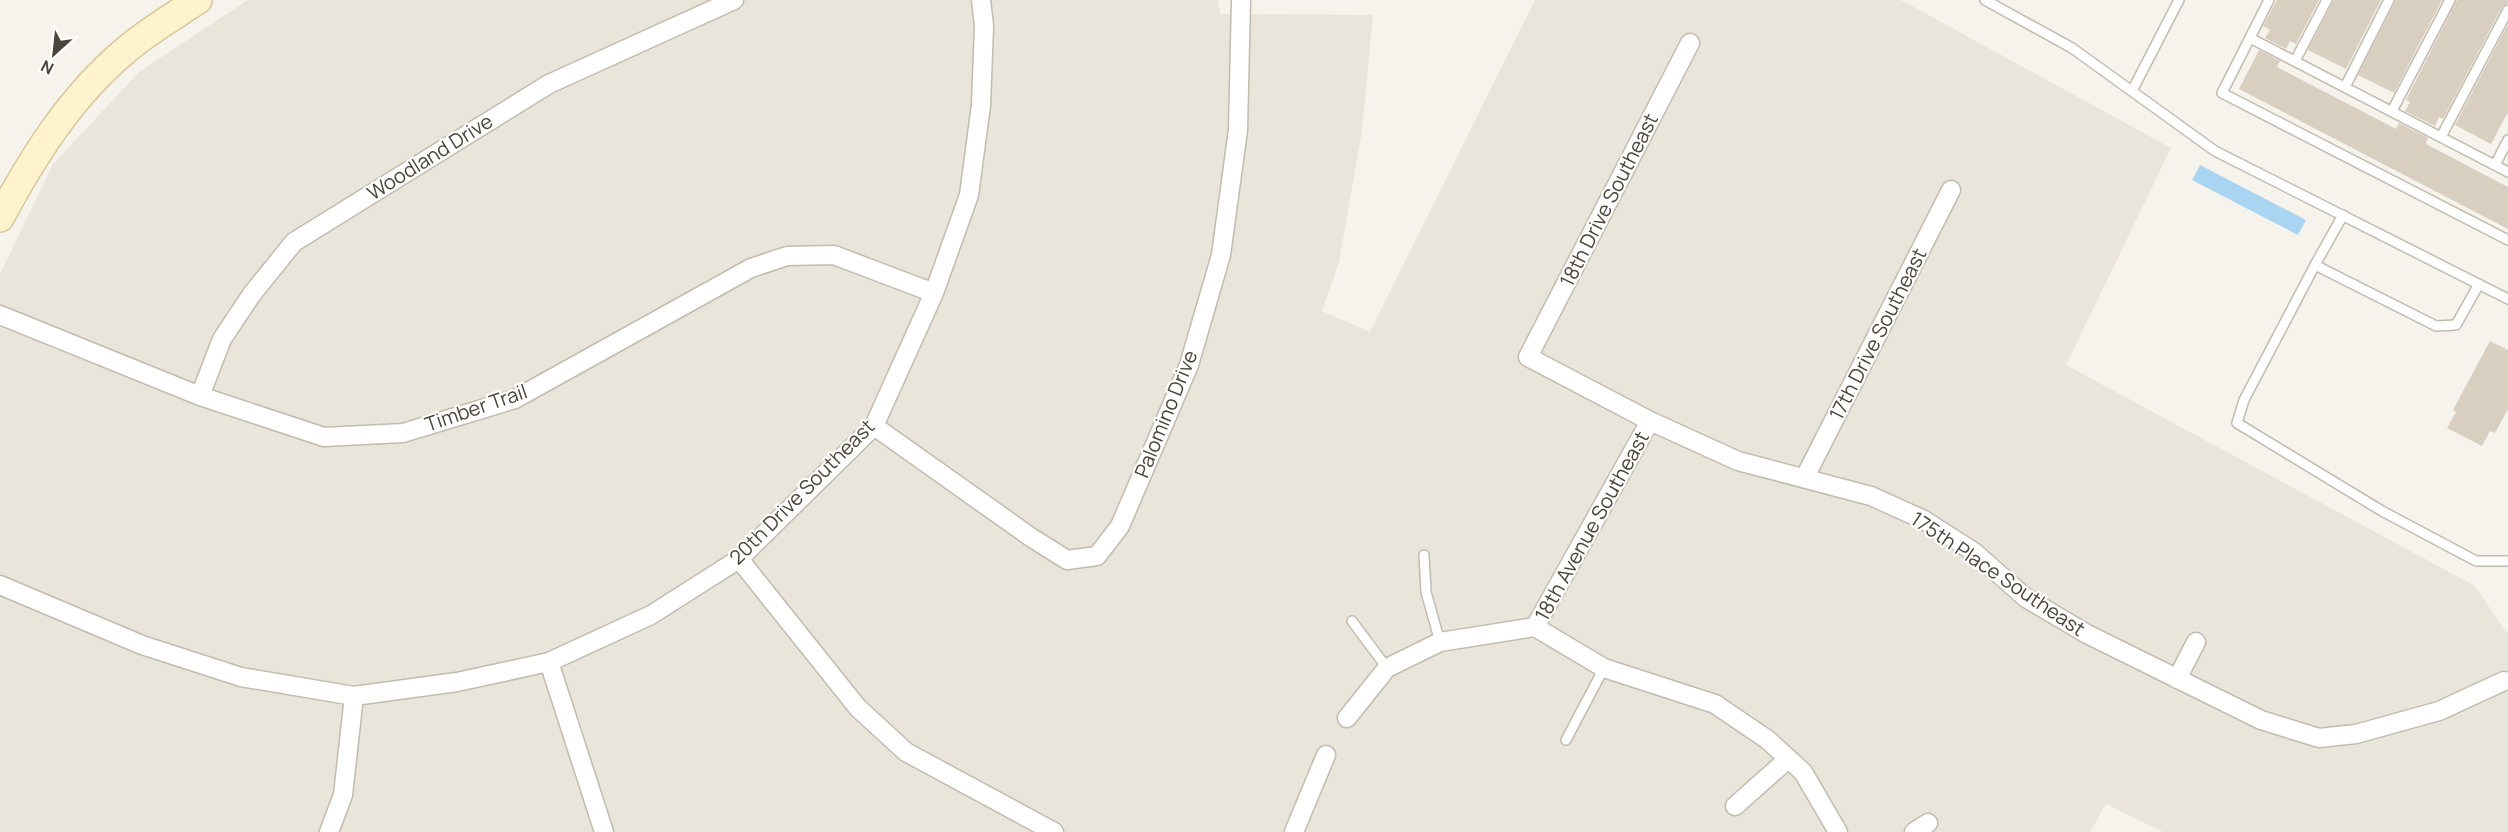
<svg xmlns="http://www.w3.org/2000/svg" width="2508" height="832" font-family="Manrope,sans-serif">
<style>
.residential{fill:#eae5da}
.water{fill:#a9d4f2}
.building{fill:#d8cfc1}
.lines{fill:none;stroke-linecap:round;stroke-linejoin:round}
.lane-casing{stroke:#c2bbae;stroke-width:12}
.street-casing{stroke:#c2bbae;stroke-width:21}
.secondary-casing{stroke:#d6c79b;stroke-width:30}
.lane{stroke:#fff;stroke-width:9}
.street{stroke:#fff;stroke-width:18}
.secondary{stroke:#fff3cd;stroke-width:27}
.labels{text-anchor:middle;stroke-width:4.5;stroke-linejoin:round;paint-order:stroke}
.street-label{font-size:20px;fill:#4b4439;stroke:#fff}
</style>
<rect width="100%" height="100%" fill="#f6f3ec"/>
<path class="residential" d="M 248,0 L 1218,0 L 1220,14 L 1373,15 L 1362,131 L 1339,262 L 1322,311 L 1370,332 L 1535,0 L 1901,0 L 2171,148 L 2066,365 L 2475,586 L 2508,635 L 2508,832 L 2163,832 L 2106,804 L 2090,832 L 0,832 L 0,274 L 53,164 L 140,71 Z"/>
<path class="water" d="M 2200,165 L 2306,220 L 2298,235 L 2192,180 Z"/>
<path class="building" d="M 2277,0 L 2319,0 L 2296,44 L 2290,41 L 2286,49 L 2265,38 L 2270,30 L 2263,26 Z
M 2334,0 L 2381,0 L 2346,69 L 2308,50 Z
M 2396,0 L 2442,0 L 2394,93 L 2358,75 Z
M 2457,0 L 2508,0 L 2508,3 L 2502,7 L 2443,119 L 2439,117 L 2435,126 L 2405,111 L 2410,102 L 2406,100 Z
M 2508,24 L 2508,112 L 2491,144 L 2455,125 Z
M 2259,50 L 2280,61 L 2277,67 L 2396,129 L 2399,123 L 2428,138 L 2426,144 L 2508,187 L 2508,229 L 2239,89 Z
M 2490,341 L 2508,350 L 2508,409 L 2495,433 L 2490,431 L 2482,446 L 2447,428 L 2456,412 L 2453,410 Z"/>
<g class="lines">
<defs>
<path id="lane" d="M 1985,0 L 2072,48 L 2215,151 L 2508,299
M 2269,0 L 2222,93 L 2508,240
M 2250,38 L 2508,172
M 2295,61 L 2327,0
M 2345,87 L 2389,0
M 2132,91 L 2179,0
M 2392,111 L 2450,0
M 2441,137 L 2508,10
M 2495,165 L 2508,140
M 2343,215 L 2315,265 L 2436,326 L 2456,325 L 2479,284
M 2315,265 L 2244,400 L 2237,423 L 2382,511 L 2476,561 L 2508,561
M 1424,555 L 1426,592 L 1440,642
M 1352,621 L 1387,668
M 1566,740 L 1604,668"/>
<path id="street" d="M 1690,43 L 1528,357 L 1650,421 L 1738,461 L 1871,496 L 1924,520 L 1974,552 L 2026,598 L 2087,634 L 2261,720 L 2319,738 L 2356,734 L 2439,711 L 2504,681
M 0,315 L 200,396 L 324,437 L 403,433 L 515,399 L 751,268 L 787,256 L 834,255 L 934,293
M 200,396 L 222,339 L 252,294 L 294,242 L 549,84 L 734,0
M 874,426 L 1032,538 L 1067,560 L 1097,556 L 1120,526 L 1189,365 L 1221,255 L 1238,130 L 1241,0
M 1805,477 L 1951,190
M 739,559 L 858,708 L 906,752 L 1054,832
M 0,585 L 142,645 L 241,677 L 354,696 L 457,682 L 549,662 L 651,615 L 739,559 L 874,426 L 934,293 L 969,195 L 981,105 L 984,26 L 981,0
M 1535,627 L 1604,668 L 1715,704 L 1768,740 L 1803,772 L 1838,832
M 1535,627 L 1650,421
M 549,662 L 604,832
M 2177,679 L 2196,642
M 1347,718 L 1387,668 L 1440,642 L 1535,627
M 1735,806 L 1788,759
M 329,832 L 343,795 L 354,696
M 1294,832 L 1326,755
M 1914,832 L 1928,823"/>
<path id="secondary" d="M 0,218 C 34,155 71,96 126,50 C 148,31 174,16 198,0"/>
</defs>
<use href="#lane" class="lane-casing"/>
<use href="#street" class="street-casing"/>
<use href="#secondary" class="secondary-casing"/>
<use href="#lane" class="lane"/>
<use href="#street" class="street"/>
<use href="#secondary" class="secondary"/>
</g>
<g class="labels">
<g class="street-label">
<text transform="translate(430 157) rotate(-32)" y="7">Woodland Drive</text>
<text transform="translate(1609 200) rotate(-63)" y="7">18th Drive Southeast</text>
<text transform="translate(1878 334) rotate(-63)" y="7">17th Drive Southeast</text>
<text transform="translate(476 408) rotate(-19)" y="7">Timber Trail</text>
<text transform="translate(1166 414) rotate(-68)" y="7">Palomino Drive</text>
<text transform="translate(802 492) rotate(-45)" y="7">20th Drive Southeast</text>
<text transform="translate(1592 526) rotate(-61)" y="7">18th Avenue Southeast</text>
<text transform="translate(1998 574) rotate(34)" y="7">175th Place Southeast</text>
</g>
</g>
<g transform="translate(54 54) rotate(207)" stroke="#ffffff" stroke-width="4.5" paint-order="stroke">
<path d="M0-4.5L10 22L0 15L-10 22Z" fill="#4b4439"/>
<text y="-9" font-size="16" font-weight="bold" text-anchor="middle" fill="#4b4439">N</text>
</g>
</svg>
